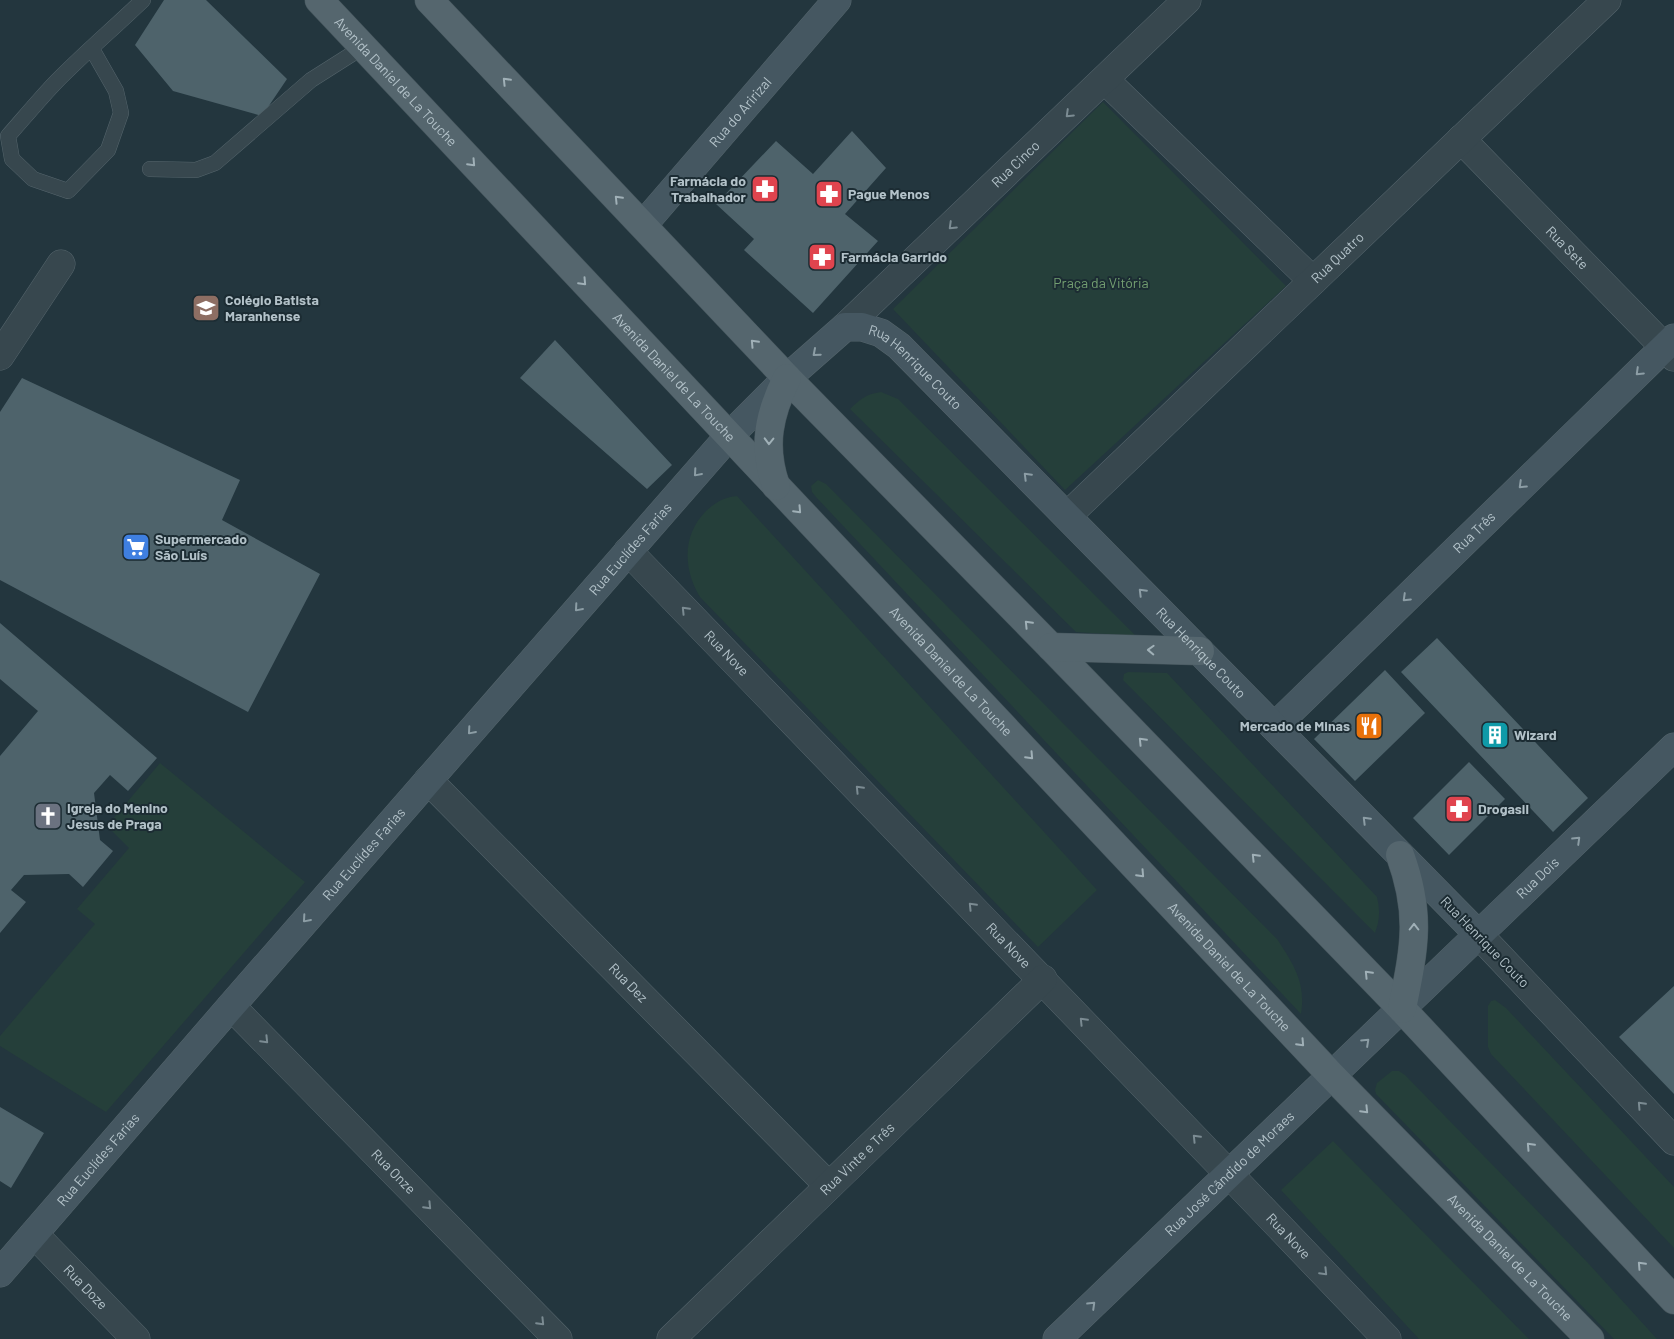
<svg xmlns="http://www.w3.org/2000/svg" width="1674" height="1339" font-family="Barlow,sans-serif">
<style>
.green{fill:#253f3a}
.building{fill:#4e636b}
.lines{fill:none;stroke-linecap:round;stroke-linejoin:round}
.service-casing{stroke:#55656c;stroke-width:16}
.minor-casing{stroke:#55656c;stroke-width:29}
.tertiary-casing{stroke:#55656c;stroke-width:29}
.secondary-casing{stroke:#55656c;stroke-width:29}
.primary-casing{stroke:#43535a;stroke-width:29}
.service{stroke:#37474e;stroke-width:15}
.minor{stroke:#37474e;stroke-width:28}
.tertiary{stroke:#37474e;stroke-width:28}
.secondary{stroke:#455761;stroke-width:28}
.primary{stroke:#55666e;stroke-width:28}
.oneway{stroke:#a0b0b7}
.oneway2{stroke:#7b8b92}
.oneway3{stroke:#8c9da5}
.labels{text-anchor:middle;stroke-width:4;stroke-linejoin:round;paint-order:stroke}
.street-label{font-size:14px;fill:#b3c2c9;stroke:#1c2c33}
.poi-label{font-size:14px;font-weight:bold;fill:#b3c2c9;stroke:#1c2c33;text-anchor:start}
.park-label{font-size:14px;fill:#739f71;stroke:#1c2c33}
</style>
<rect width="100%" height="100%" fill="#23363e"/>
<path class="green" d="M 1103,102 L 1286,286 L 1065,490 L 893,309 Z
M 881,392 L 898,399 L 1136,636 L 1076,632 L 850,409 C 860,399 867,394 881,392 Z
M 818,480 L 826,484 L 1277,939 C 1294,965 1306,983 1301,1014 L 816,497 L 812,492 L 811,486 Z
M 737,496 L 1097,890 L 1038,947 L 700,597 C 683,569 682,535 706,511 C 716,502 724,497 737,496 Z
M 1128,672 L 1167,673 L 1377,897 C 1380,910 1380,920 1375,933 L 1123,680 L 1124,674 Z
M 160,763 L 305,882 L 106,1112 L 0,1046 L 0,1036 L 95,924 L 77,909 L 129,848 L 107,826 Z
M 1495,1000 L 1506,1008 L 1674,1187 L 1674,1248 L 1491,1054 L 1488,1047 L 1488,1006 L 1491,1001 Z
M 1392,1071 L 1399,1071 L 1405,1075 L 1588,1263 L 1657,1339 L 1614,1339 L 1376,1094 L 1375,1090 L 1377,1083 Z
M 1333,1141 L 1529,1339 L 1419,1339 L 1281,1190 Z"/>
<path class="building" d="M 164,0 L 206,0 L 287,79 L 262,116 L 173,91 L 135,45 Z
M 852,131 L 886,168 L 845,214 L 878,241 L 813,313 L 744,250 L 754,239 L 716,204 L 776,141 L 813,174 Z
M 555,340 L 672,465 L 647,489 L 520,378 Z
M 22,378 L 240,480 L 222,520 L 320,574 L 248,712 L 0,580 L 0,412 Z
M 0,623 L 157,758 L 128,791 L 110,775 L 94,793 L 100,840 L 113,851 L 83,887 L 69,874 L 24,875 L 11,890 L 26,902 L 0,933 L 0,756 L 38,711 L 0,679 Z
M 1437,638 L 1588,798 L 1553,832 L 1401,672 Z
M 1385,670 L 1425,713 L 1355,781 L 1314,739 Z
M 1469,762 L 1505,799 L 1449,855 L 1413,818 Z
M 1674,986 L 1674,1094 L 1619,1037 Z
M 0,1107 L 44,1133 L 11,1188 L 0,1181 Z"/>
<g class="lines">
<defs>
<path id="service" d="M 92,49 L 116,91 L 121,113 L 108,150 L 68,191 L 33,179 L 12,159 L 8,136 C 23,119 38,101 54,84 C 82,55 114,28 143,0
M 150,169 L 196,170 L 215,163 L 311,80 L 363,47"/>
<g id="minor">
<path d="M 1105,80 L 1313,281"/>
<path id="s1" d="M 1461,139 L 1674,357"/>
<path d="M 0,356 L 61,264"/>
<path id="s2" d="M 1067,516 L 1607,0"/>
<path id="s3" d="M 628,551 L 1229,1174"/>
<path id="s4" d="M 428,780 L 829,1186"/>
<path d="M 1479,935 L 1674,1141"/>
<path id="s5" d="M 34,1234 L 136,1339"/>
<path id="s6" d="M 671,1339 L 1043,979"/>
</g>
<g id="tertiary">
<path id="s7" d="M 845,327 L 1187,0"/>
<path id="s8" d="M 231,1006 L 558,1339"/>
<path id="s9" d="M 1229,1174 L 1387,1339"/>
</g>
<g id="secondary">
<path id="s10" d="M 643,225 L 837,0"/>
<path id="s11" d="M 1274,727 L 1674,338"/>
<path id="s12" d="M 0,1273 L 231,1006 L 729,436 L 787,378 L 845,327 L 862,327 L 881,333 L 899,346 L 1479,935"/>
<path id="s13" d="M 1057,1339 L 1674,747"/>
</g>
<g id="primary">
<path id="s14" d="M 319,0 L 1331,1075 L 1590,1339"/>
<path d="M 429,0 L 787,378 L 1051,647 L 1402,1009 L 1674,1300"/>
<path d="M 776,486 C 762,446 769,414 787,378"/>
<path d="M 1051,647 L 1200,651"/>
<path d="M 1400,855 C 1422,915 1414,949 1402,1009"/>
</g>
</defs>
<use href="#service" class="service-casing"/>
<use href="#minor" class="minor-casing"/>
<use href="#tertiary" class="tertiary-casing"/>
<use href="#secondary" class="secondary-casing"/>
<use href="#primary" class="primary-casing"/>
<use href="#service" class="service"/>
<use href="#minor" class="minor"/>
<use href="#tertiary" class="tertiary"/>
<use href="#secondary" class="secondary"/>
<use href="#primary" class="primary"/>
</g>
<defs><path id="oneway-chevron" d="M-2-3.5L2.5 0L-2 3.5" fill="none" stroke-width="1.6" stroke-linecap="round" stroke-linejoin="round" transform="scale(1.25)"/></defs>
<g class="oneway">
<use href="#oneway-chevron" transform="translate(506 81) rotate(-134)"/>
<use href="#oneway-chevron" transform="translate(472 163) rotate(47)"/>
<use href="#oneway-chevron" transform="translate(618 199) rotate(-134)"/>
<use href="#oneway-chevron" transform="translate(583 282) rotate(47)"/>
<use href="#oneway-chevron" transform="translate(754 343) rotate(-133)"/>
<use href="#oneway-chevron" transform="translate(769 441) rotate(91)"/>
<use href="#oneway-chevron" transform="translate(798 510) rotate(47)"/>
<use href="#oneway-chevron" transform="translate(1028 624) rotate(-134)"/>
<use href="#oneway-chevron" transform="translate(1151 650) rotate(-178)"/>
<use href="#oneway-chevron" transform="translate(1142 741) rotate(-134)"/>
<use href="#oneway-chevron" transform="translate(1030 756) rotate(47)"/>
<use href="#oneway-chevron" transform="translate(1255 857) rotate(-134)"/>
<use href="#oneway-chevron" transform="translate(1141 874) rotate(47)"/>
<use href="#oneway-chevron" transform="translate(1414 927) rotate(-90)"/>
<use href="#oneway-chevron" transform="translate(1368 974) rotate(-134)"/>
<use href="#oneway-chevron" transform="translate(1301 1043) rotate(47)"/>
<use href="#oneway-chevron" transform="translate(1365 1110) rotate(46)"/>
<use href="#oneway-chevron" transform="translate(1530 1146) rotate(-133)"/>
<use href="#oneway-chevron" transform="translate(1641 1265) rotate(-133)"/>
</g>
<g class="oneway2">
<use href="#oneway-chevron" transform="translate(1069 114) rotate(136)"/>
<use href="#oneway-chevron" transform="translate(952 226) rotate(136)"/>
<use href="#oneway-chevron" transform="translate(685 610) rotate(-134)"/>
<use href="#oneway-chevron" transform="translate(859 789) rotate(-134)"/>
<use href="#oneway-chevron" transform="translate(972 906) rotate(-134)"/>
<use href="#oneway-chevron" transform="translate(1083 1021) rotate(-134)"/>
<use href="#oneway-chevron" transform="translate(265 1040) rotate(46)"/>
<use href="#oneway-chevron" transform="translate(1641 1105) rotate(-133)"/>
<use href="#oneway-chevron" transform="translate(1196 1138) rotate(-134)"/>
<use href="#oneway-chevron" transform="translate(428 1206) rotate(46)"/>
<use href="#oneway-chevron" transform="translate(1324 1272) rotate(46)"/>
<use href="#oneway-chevron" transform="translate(541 1322) rotate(46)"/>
</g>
<g class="oneway3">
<use href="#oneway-chevron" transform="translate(816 353) rotate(139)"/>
<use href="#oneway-chevron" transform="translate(1639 372) rotate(136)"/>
<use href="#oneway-chevron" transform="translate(697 473) rotate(131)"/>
<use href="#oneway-chevron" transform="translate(1027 476) rotate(-135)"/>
<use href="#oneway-chevron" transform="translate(1522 485) rotate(136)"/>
<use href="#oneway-chevron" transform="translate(1142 592) rotate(-135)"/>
<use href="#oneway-chevron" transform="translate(1406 598) rotate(136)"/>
<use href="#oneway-chevron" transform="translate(578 608) rotate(131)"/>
<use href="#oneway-chevron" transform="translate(471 731) rotate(131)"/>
<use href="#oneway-chevron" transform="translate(1366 820) rotate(-135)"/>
<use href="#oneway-chevron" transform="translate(1577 840) rotate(-44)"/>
<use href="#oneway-chevron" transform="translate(306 919) rotate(131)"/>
<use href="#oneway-chevron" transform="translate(1366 1042) rotate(-43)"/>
<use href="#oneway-chevron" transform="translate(1092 1305) rotate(-44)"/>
</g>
<defs>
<symbol id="pharmacy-square" viewBox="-11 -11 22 22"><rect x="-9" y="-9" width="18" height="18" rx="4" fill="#e0444e" stroke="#1c2c33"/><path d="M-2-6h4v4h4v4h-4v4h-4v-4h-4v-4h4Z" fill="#fff"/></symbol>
<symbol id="school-square" viewBox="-11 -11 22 22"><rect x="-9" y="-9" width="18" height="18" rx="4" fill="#8d6e63" stroke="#1c2c33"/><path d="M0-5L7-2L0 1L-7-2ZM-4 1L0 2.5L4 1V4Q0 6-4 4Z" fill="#fff"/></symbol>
<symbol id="supermarket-square" viewBox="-11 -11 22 22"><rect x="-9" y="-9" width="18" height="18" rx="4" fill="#3f7fe0" stroke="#1c2c33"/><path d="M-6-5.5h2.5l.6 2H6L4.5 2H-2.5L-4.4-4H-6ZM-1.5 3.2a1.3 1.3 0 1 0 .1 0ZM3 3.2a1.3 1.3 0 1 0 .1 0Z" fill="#fff"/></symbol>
<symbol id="restaurant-square" viewBox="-11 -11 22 22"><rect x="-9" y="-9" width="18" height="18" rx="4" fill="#e8710a" stroke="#1c2c33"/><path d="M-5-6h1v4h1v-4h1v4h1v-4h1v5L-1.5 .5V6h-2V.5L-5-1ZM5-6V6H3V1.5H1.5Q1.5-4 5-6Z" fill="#fff"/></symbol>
<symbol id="building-square" viewBox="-11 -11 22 22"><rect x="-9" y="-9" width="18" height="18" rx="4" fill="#0f9aa8" stroke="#1c2c33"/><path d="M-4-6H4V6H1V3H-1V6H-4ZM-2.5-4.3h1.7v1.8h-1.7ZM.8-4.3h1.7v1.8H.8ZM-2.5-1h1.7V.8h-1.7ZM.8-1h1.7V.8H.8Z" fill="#fff"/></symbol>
<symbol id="church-square" viewBox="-11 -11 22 22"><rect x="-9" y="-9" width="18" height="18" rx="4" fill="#6b7280" stroke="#1c2c33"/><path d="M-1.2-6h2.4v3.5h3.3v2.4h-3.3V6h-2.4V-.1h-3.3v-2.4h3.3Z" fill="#fff"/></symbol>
</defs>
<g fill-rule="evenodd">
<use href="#pharmacy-square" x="749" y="173" width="32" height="32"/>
<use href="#pharmacy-square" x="813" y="178" width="32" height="32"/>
<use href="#pharmacy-square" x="806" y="241" width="32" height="32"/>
<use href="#school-square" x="190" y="292" width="32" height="32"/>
<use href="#supermarket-square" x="120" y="531" width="32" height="32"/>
<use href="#restaurant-square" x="1353" y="710" width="32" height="32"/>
<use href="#building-square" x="1479" y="719" width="32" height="32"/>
<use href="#pharmacy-square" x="1443" y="793" width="32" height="32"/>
<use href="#church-square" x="32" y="800" width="32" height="32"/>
</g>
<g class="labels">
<g class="street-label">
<text dy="5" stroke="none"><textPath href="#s14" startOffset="112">Avenida Daniel de La Touche</textPath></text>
<text dy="5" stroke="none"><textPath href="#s10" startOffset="149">Rua do Aririzal</textPath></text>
<text dy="5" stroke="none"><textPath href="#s7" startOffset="236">Rua Cinco</textPath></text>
<text dy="5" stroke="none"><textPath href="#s1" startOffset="152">Rua Sete</textPath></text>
<text dy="5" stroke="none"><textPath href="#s2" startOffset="374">Rua Quatro</textPath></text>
<text dy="5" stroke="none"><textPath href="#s12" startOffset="1354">Rua Henrique Couto</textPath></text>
<text dy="5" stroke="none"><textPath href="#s14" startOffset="518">Avenida Daniel de La Touche</textPath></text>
<text dy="5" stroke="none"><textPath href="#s11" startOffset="279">Rua Três</textPath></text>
<text dy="5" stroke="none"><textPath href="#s12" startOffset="960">Rua Euclídes Farias</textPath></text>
<text dy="5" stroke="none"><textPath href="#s3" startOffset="142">Rua Nove</textPath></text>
<text dy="5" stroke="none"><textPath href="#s12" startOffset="1759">Rua Henrique Couto</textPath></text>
<text dy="5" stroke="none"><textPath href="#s14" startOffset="922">Avenida Daniel de La Touche</textPath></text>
<text dy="5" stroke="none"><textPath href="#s12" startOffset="555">Rua Euclídes Farias</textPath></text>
<text dy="5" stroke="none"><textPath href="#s13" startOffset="666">Rua Dois</textPath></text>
<text transform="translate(1485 942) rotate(46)" y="5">Rua Henrique Couto</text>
<text dy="5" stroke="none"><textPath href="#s3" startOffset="548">Rua Nove</textPath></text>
<text dy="5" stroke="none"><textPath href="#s14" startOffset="1328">Avenida Daniel de La Touche</textPath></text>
<text dy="5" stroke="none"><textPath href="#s4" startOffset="285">Rua Dez</textPath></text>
<text dy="5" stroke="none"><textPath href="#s12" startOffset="150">Rua Euclídes Farias</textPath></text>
<text dy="5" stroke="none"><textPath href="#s6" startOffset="259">Rua Vinte e Três</textPath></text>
<text dy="5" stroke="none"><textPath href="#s8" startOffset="232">Rua Onze</textPath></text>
<text dy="5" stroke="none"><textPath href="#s13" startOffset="239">Rua José Cândido de Moraes</textPath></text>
<text dy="5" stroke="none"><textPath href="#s9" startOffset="86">Rua Nove</textPath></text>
<text dy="5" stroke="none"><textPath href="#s14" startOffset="1732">Avenida Daniel de La Touche</textPath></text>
<text dy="5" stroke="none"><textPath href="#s5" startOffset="74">Rua Doze</textPath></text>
</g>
<g class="poi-label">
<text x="746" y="186" text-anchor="end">Farmácia do<tspan x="746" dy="16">Trabalhador</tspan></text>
<text x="848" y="199">Pague Menos</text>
<text x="841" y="262">Farmácia Garrido</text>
<text x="225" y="305">Colégio Batista<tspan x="225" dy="16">Maranhense</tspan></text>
<text x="155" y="544">Supermercado<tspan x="155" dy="16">São Luís</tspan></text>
<text x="1350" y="731" text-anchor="end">Mercado de Minas</text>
<text x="1514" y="740">Wizard</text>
<text x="67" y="813">Igreja do Menino<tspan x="67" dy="16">Jesus de Praga</tspan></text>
<text x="1478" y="814">Drogasil</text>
</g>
<g class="park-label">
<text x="1101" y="288">Praça da Vitória</text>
</g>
</g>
</svg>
